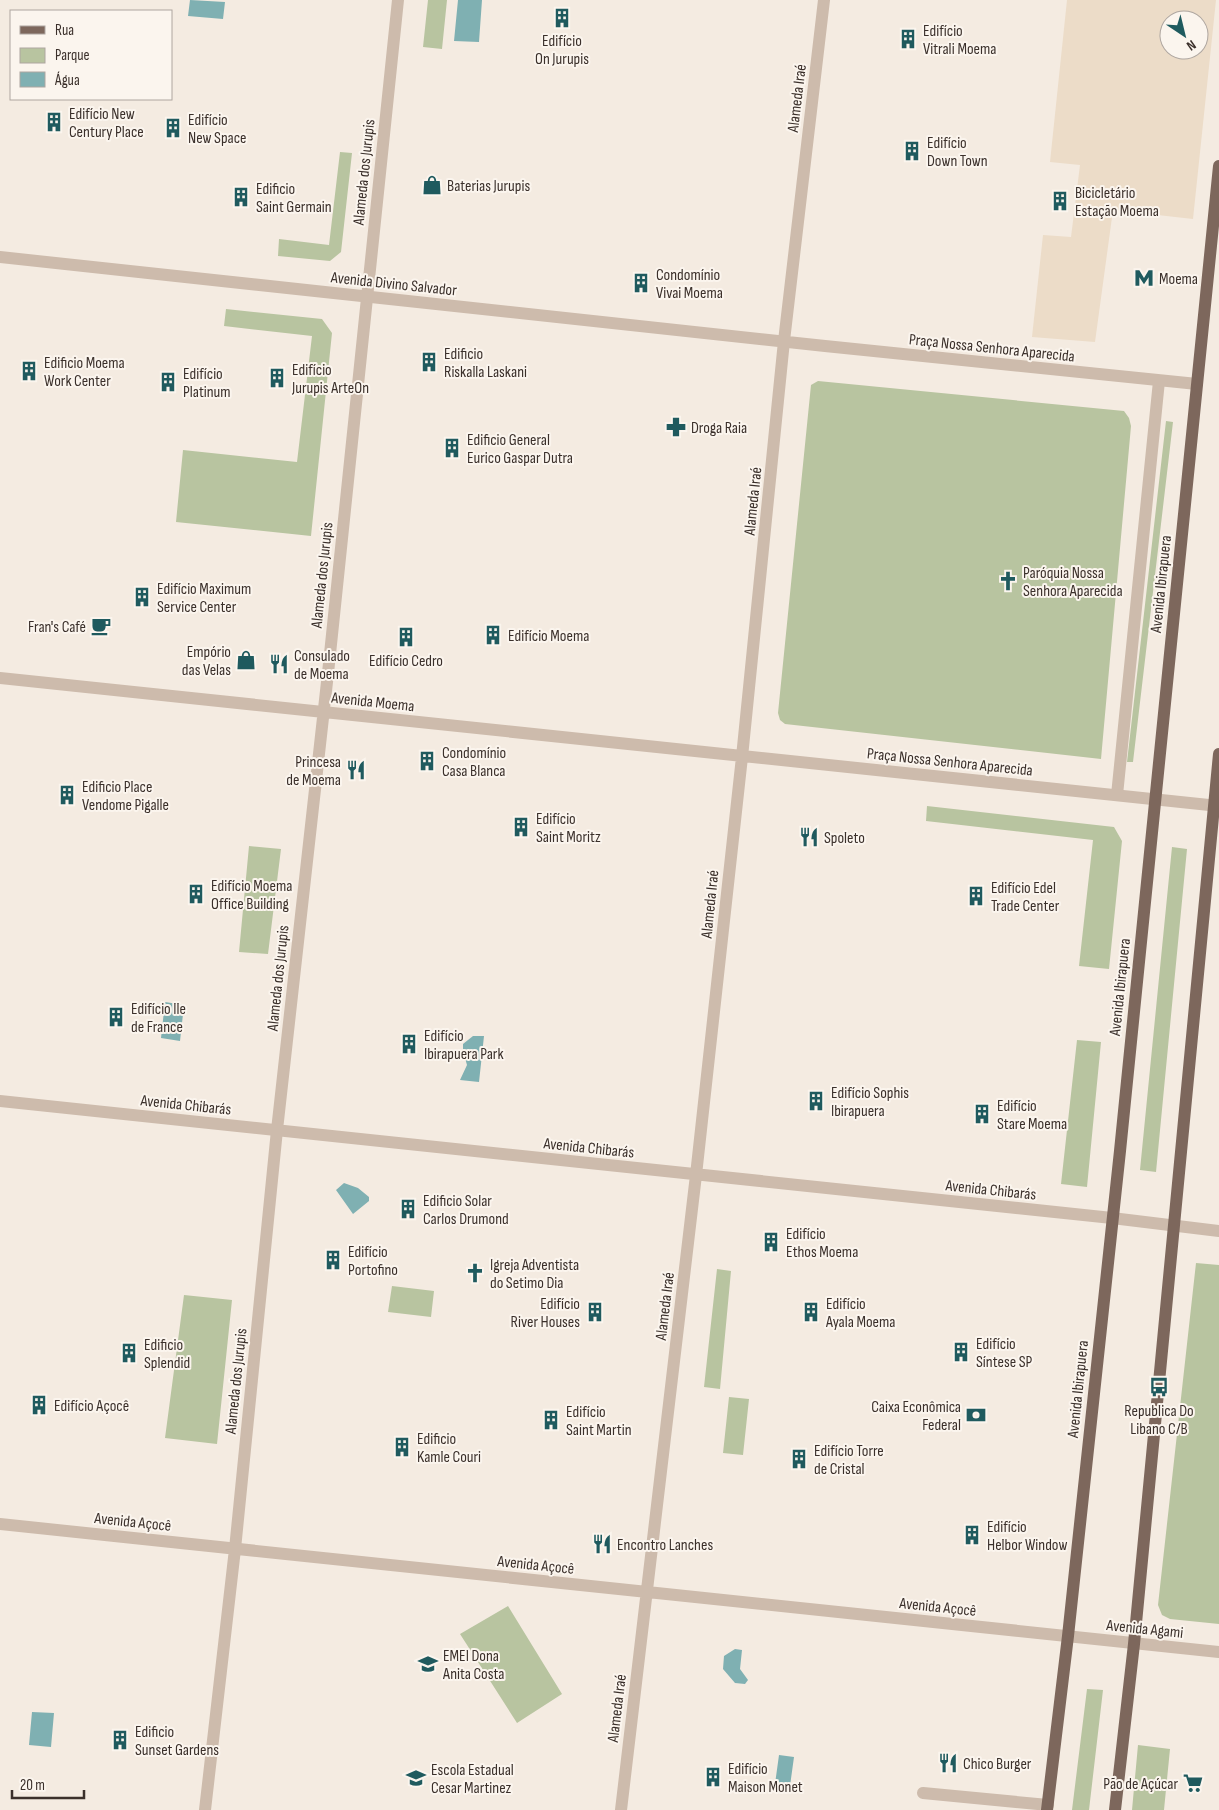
<svg xmlns="http://www.w3.org/2000/svg" width="1219" height="1810" font-family="'Sofia Sans Condensed',sans-serif">
<style>
.green{fill:#b8c4a0}
.plaza{fill:#ecdcc8;fill-rule:evenodd}
.water{fill:#7fb0b2}
.lines{fill:none;stroke-linecap:round;stroke-linejoin:round}
.lane{stroke:#cdbbac;stroke-width:12}
.street{stroke:#cdbbac;stroke-width:12}
.primary{stroke:#7d675c;stroke-width:12}
.labels{text-anchor:middle;stroke-width:4;stroke-linejoin:round;paint-order:stroke}
.poi-label{font-size:16px;fill:#3b302b;stroke:#fbf5ee;text-anchor:start}
.street-label{font-size:16px;fill:#3b302b;stroke:#fbf5ee}
</style>
<rect width="100%" height="100%" fill="#f4ebe1"/>
<path class="green" d="M 428,0 L 447,0 L 442,49 L 423,47 Z
M 340,152 L 352,153 L 341,252 L 330,261 L 278,256 L 279,239 L 329,245 Z
M 226,309 L 322,319 L 332,333 L 311,536 L 176,522 L 183,450 L 297,462 L 312,336 L 224,326 Z
M 818,381 L 1124,411 L 1129,418 L 1131,426 L 1101,759 L 785,724 L 780,720 L 778,713 L 811,385 Z
M 1166,421 L 1173,422 L 1133,762 L 1127,762 Z
M 927,806 L 1114,827 L 1122,841 L 1109,969 L 1079,966 L 1093,840 L 926,821 Z
M 249,846 L 281,849 L 268,954 L 239,952 Z
M 1172,847 L 1187,849 L 1156,1172 L 1140,1170 Z
M 1077,1040 L 1101,1042 L 1087,1187 L 1061,1184 Z
M 1196,1263 L 1219,1265 L 1219,1624 L 1170,1619 L 1162,1615 L 1158,1605 Z
M 717,1269 L 731,1271 L 720,1389 L 704,1387 Z
M 392,1286 L 434,1291 L 431,1317 L 388,1312 Z
M 184,1295 L 232,1300 L 217,1444 L 165,1438 Z
M 729,1397 L 749,1399 L 743,1455 L 723,1453 Z
M 508,1606 L 562,1694 L 517,1723 L 460,1634 Z
M 1087,1689 L 1103,1690 L 1089,1810 L 1072,1810 Z
M 1138,1745 L 1170,1749 L 1164,1810 L 1132,1810 Z"/>
<path class="plaza" d="M 1067,0 L 1216,0 L 1193,219 L 1113,210 L 1095,342 L 1032,337 L 1043,235 L 1071,237 L 1080,165 L 1050,162 ZM 1169,20 L 1199,20 L 1199,50 L 1169,50 Z"/>
<path class="water" d="M 190,0 L 225,2 L 223,19 L 188,16 Z
M 458,0 L 482,0 L 479,42 L 454,41 Z
M 165,1002 L 184,1005 L 180,1041 L 161,1038 Z
M 473,1036 L 484,1036 L 479,1082 L 460,1080 L 467,1065 L 463,1051 L 463,1044 Z
M 344,1183 L 358,1188 L 369,1197 L 369,1201 L 353,1214 L 336,1190 Z
M 735,1649 L 742,1650 L 740,1669 L 748,1680 L 745,1684 L 735,1683 L 723,1669 L 724,1656 Z
M 32,1712 L 54,1713 L 51,1747 L 29,1745 Z
M 779,1755 L 794,1757 L 790,1786 L 775,1784 Z"/>
<g class="lines">
<path class="lane" d="M 1117,795 L 1159,381
M 923,1793 L 1048,1805"/>
<path class="street" d="M 0,257 L 825,346 L 1197,384
M 0,678 L 1219,806
M 0,1101 L 1112,1218 L 1219,1231
M 0,1524 L 1219,1652
M 205,1810 L 235,1549 L 277,1130 L 328,673 L 398,0
M 621,1810 L 696,1175 L 742,757 L 784,341 L 824,0"/>
<path class="primary" d="M 1047,1810 L 1068,1636 L 1120,1151 L 1219,166
M 1115,1810 L 1134,1644 L 1219,754"/>
</g>
<defs>
<symbol id="building-bare" viewBox="-9 -9 18 18"><path d="M-4-6H4V6H1V3H-1V6H-4ZM-2.5-4.3h1.7v1.8h-1.7ZM.8-4.3h1.7v1.8H.8ZM-2.5-1h1.7V.8h-1.7ZM.8-1h1.7V.8H.8Z" fill="#1f5a5e" stroke="#fbf5ee" stroke-width="2.5" paint-order="stroke"/></symbol>
<symbol id="shop-bare" viewBox="-9 -9 18 18"><path d="M-5-2.5h2.3a2.7 3.5 0 0 1 5.4 0H5L5.5 6h-11ZM-1.5-2.5h3a1.5 2.3 0 0 0-3 0Z" fill="#1f5a5e" stroke="#fbf5ee" stroke-width="2.5" paint-order="stroke"/></symbol>
<symbol id="metro-bare" viewBox="-9 -9 18 18"><path d="M-5.5 5V-5H-3L0 0L3-5H5.5V5H3V-.5L0 4L-3-.5V5Z" fill="#1f5a5e" stroke="#fbf5ee" stroke-width="2.5" paint-order="stroke"/></symbol>
<symbol id="pharmacy-bare" viewBox="-9 -9 18 18"><path d="M-2-6h4v4h4v4h-4v4h-4v-4h-4v-4h4Z" fill="#1f5a5e" stroke="#fbf5ee" stroke-width="2.5" paint-order="stroke"/></symbol>
<symbol id="church-bare" viewBox="-9 -9 18 18"><path d="M-1.2-6h2.4v3.5h3.3v2.4h-3.3V6h-2.4V-.1h-3.3v-2.4h3.3Z" fill="#1f5a5e" stroke="#fbf5ee" stroke-width="2.5" paint-order="stroke"/></symbol>
<symbol id="cafe-bare" viewBox="-9 -9 18 18"><path d="M-5.5-4.5H6V0H3Q3 3.5 0 3.5H-2.5Q-5.5 3.5-5.5 0ZM3-3.2v2h1.7v-2ZM-6 4.5H4V6H-6Z" fill="#1f5a5e" stroke="#fbf5ee" stroke-width="2.5" paint-order="stroke"/></symbol>
<symbol id="restaurant-bare" viewBox="-9 -9 18 18"><path d="M-5-6h1v4h1v-4h1v4h1v-4h1v5L-1.5 .5V6h-2V.5L-5-1ZM5-6V6H3V1.5H1.5Q1.5-4 5-6Z" fill="#1f5a5e" stroke="#fbf5ee" stroke-width="2.5" paint-order="stroke"/></symbol>
<symbol id="bus-bare" viewBox="-9 -9 18 18"><path d="M-5-6H5V4H4V6H2V4H-2V6H-4V4H-5ZM-3.5-4V0h7V-4ZM-3.5 1.2v1.5H-2V1.2ZM2 1.2v1.5H3.5V1.2Z" fill="#1f5a5e" stroke="#fbf5ee" stroke-width="2.5" paint-order="stroke"/></symbol>
<symbol id="bank-bare" viewBox="-9 -9 18 18"><path d="M-6-4H6V4H-6ZM0-2.3a2.3 2.3 0 1 0 0 4.6a2.3 2.3 0 1 0 0-4.6Z" fill="#1f5a5e" stroke="#fbf5ee" stroke-width="2.5" paint-order="stroke"/></symbol>
<symbol id="school-bare" viewBox="-9 -9 18 18"><path d="M0-5L7-2L0 1L-7-2ZM-4 1L0 2.5L4 1V4Q0 6-4 4Z" fill="#1f5a5e" stroke="#fbf5ee" stroke-width="2.5" paint-order="stroke"/></symbol>
<symbol id="supermarket-bare" viewBox="-9 -9 18 18"><path d="M-6-5.5h2.5l.6 2H6L4.5 2H-2.5L-4.4-4H-6ZM-1.5 3.2a1.3 1.3 0 1 0 .1 0ZM3 3.2a1.3 1.3 0 1 0 .1 0Z" fill="#1f5a5e" stroke="#fbf5ee" stroke-width="2.5" paint-order="stroke"/></symbol>
</defs>
<g fill-rule="evenodd">
<use href="#building-bare" x="548" y="4" width="28" height="28"/>
<use href="#building-bare" x="894" y="25" width="28" height="28"/>
<use href="#building-bare" x="40" y="108" width="28" height="28"/>
<use href="#building-bare" x="159" y="114" width="28" height="28"/>
<use href="#building-bare" x="898" y="137" width="28" height="28"/>
<use href="#shop-bare" x="418" y="171" width="28" height="28"/>
<use href="#building-bare" x="227" y="183" width="28" height="28"/>
<use href="#building-bare" x="1046" y="187" width="28" height="28"/>
<use href="#metro-bare" x="1130" y="264" width="28" height="28"/>
<use href="#building-bare" x="627" y="269" width="28" height="28"/>
<use href="#building-bare" x="415" y="348" width="28" height="28"/>
<use href="#building-bare" x="15" y="357" width="28" height="28"/>
<use href="#building-bare" x="263" y="364" width="28" height="28"/>
<use href="#building-bare" x="154" y="368" width="28" height="28"/>
<use href="#pharmacy-bare" x="662" y="413" width="28" height="28"/>
<use href="#building-bare" x="438" y="434" width="28" height="28"/>
<use href="#church-bare" x="994" y="567" width="28" height="28"/>
<use href="#building-bare" x="128" y="583" width="28" height="28"/>
<use href="#cafe-bare" x="87" y="612" width="28" height="28"/>
<use href="#building-bare" x="479" y="621" width="28" height="28"/>
<use href="#building-bare" x="392" y="623" width="28" height="28"/>
<use href="#shop-bare" x="232" y="646" width="28" height="28"/>
<use href="#restaurant-bare" x="265" y="650" width="28" height="28"/>
<use href="#building-bare" x="413" y="747" width="28" height="28"/>
<use href="#restaurant-bare" x="342" y="756" width="28" height="28"/>
<use href="#building-bare" x="53" y="781" width="28" height="28"/>
<use href="#building-bare" x="507" y="813" width="28" height="28"/>
<use href="#restaurant-bare" x="795" y="823" width="28" height="28"/>
<use href="#building-bare" x="182" y="880" width="28" height="28"/>
<use href="#building-bare" x="962" y="882" width="28" height="28"/>
<use href="#building-bare" x="102" y="1003" width="28" height="28"/>
<use href="#building-bare" x="395" y="1030" width="28" height="28"/>
<use href="#building-bare" x="802" y="1087" width="28" height="28"/>
<use href="#building-bare" x="968" y="1100" width="28" height="28"/>
<use href="#building-bare" x="394" y="1195" width="28" height="28"/>
<use href="#building-bare" x="757" y="1228" width="28" height="28"/>
<use href="#building-bare" x="319" y="1246" width="28" height="28"/>
<use href="#church-bare" x="461" y="1259" width="28" height="28"/>
<use href="#building-bare" x="581" y="1298" width="28" height="28"/>
<use href="#building-bare" x="797" y="1298" width="28" height="28"/>
<use href="#building-bare" x="947" y="1338" width="28" height="28"/>
<use href="#building-bare" x="115" y="1339" width="28" height="28"/>
<use href="#bus-bare" x="1145" y="1373" width="28" height="28"/>
<use href="#building-bare" x="25" y="1391" width="28" height="28"/>
<use href="#bank-bare" x="962" y="1401" width="28" height="28"/>
<use href="#building-bare" x="537" y="1406" width="28" height="28"/>
<use href="#building-bare" x="388" y="1433" width="28" height="28"/>
<use href="#building-bare" x="785" y="1445" width="28" height="28"/>
<use href="#building-bare" x="958" y="1521" width="28" height="28"/>
<use href="#restaurant-bare" x="588" y="1530" width="28" height="28"/>
<use href="#school-bare" x="414" y="1650" width="28" height="28"/>
<use href="#building-bare" x="106" y="1726" width="28" height="28"/>
<use href="#restaurant-bare" x="934" y="1749" width="28" height="28"/>
<use href="#building-bare" x="699" y="1763" width="28" height="28"/>
<use href="#school-bare" x="402" y="1764" width="28" height="28"/>
<use href="#supermarket-bare" x="1179" y="1769" width="28" height="28"/>
</g>
<g class="labels">
<g class="poi-label">
<text x="923" y="36">Edifício<tspan x="923" dy="18">Vitrali Moema</tspan></text>
<text x="562" y="46" text-anchor="middle">Edifício<tspan x="562" dy="18">On Jurupis</tspan></text>
<text x="69" y="119">Edifício New<tspan x="69" dy="18">Century Place</tspan></text>
<text x="188" y="125">Edifício<tspan x="188" dy="18">New Space</tspan></text>
<text x="927" y="148">Edifício<tspan x="927" dy="18">Down Town</tspan></text>
<text x="447" y="191">Baterias Jurupis</text>
<text x="256" y="194">Edificio<tspan x="256" dy="18">Saint Germain</tspan></text>
<text x="1075" y="198">Bicicletário<tspan x="1075" dy="18">Estação Moema</tspan></text>
<text x="656" y="280">Condomínio<tspan x="656" dy="18">Vivai Moema</tspan></text>
<text x="1159" y="284">Moema</text>
<text x="444" y="359">Edificio<tspan x="444" dy="18">Riskalla Laskani</tspan></text>
<text x="44" y="368">Edificio Moema<tspan x="44" dy="18">Work Center</tspan></text>
<text x="292" y="375">Edifício<tspan x="292" dy="18">Jurupis ArteOn</tspan></text>
<text x="183" y="379">Edifício<tspan x="183" dy="18">Platinum</tspan></text>
<text x="691" y="433">Droga Raia</text>
<text x="467" y="445">Edificio General<tspan x="467" dy="18">Eurico Gaspar Dutra</tspan></text>
<text x="1023" y="578">Paróquia Nossa<tspan x="1023" dy="18">Senhora Aparecida</tspan></text>
<text x="157" y="594">Edifício Maximum<tspan x="157" dy="18">Service Center</tspan></text>
<text x="86" y="632" text-anchor="end">Fran's Café</text>
<text x="508" y="641">Edifício Moema</text>
<text x="231" y="657" text-anchor="end">Empório<tspan x="231" dy="18">das Velas</tspan></text>
<text x="294" y="661">Consulado<tspan x="294" dy="18">de Moema</tspan></text>
<text x="406" y="666" text-anchor="middle">Edifício Cedro</text>
<text x="442" y="758">Condomínio<tspan x="442" dy="18">Casa Blanca</tspan></text>
<text x="341" y="767" text-anchor="end">Princesa<tspan x="341" dy="18">de Moema</tspan></text>
<text x="82" y="792">Edificio Place<tspan x="82" dy="18">Vendome Pigalle</tspan></text>
<text x="536" y="824">Edifício<tspan x="536" dy="18">Saint Moritz</tspan></text>
<text x="824" y="843">Spoleto</text>
<text x="211" y="891">Edifício Moema<tspan x="211" dy="18">Office Building</tspan></text>
<text x="991" y="893">Edifício Edel<tspan x="991" dy="18">Trade Center</tspan></text>
<text x="131" y="1014">Edifício Ile<tspan x="131" dy="18">de France</tspan></text>
<text x="424" y="1041">Edifício<tspan x="424" dy="18">Ibirapuera Park</tspan></text>
<text x="831" y="1098">Edifício Sophis<tspan x="831" dy="18">Ibirapuera</tspan></text>
<text x="997" y="1111">Edifício<tspan x="997" dy="18">Stare Moema</tspan></text>
<text x="423" y="1206">Edificio Solar<tspan x="423" dy="18">Carlos Drumond</tspan></text>
<text x="786" y="1239">Edifício<tspan x="786" dy="18">Ethos Moema</tspan></text>
<text x="348" y="1257">Edifício<tspan x="348" dy="18">Portofino</tspan></text>
<text x="490" y="1270">Igreja Adventista<tspan x="490" dy="18">do Setimo Dia</tspan></text>
<text x="580" y="1309" text-anchor="end">Edifício<tspan x="580" dy="18">River Houses</tspan></text>
<text x="826" y="1309">Edifício<tspan x="826" dy="18">Ayala Moema</tspan></text>
<text x="976" y="1349">Edifício<tspan x="976" dy="18">Síntese SP</tspan></text>
<text x="144" y="1350">Edificio<tspan x="144" dy="18">Splendid</tspan></text>
<text x="54" y="1411">Edifício Açocê</text>
<text x="961" y="1412" text-anchor="end">Caixa Econômica<tspan x="961" dy="18">Federal</tspan></text>
<text x="1159" y="1416" text-anchor="middle">Republica Do<tspan x="1159" dy="18">Libano C/B</tspan></text>
<text x="566" y="1417">Edifício<tspan x="566" dy="18">Saint Martin</tspan></text>
<text x="417" y="1444">Edificio<tspan x="417" dy="18">Kamle Couri</tspan></text>
<text x="814" y="1456">Edifício Torre<tspan x="814" dy="18">de Cristal</tspan></text>
<text x="987" y="1532">Edifício<tspan x="987" dy="18">Helbor Window</tspan></text>
<text x="617" y="1550">Encontro Lanches</text>
<text x="443" y="1661">EMEI Dona<tspan x="443" dy="18">Anita Costa</tspan></text>
<text x="135" y="1737">Edificio<tspan x="135" dy="18">Sunset Gardens</tspan></text>
<text x="963" y="1769">Chico Burger</text>
<text x="728" y="1774">Edifício<tspan x="728" dy="18">Maison Monet</tspan></text>
<text x="431" y="1775">Escola Estadual<tspan x="431" dy="18">Cesar Martinez</tspan></text>
<text x="1178" y="1789" text-anchor="end">Pão de Açúcar</text>
</g>
<g class="street-label">
<text transform="translate(796 98) rotate(-83)" y="6">Alameda Iraé</text>
<text transform="translate(363 172) rotate(-84)" y="6">Alameda dos Jurupis</text>
<text transform="translate(394 283) rotate(6)" y="6">Avenida Divino Salvador</text>
<text transform="translate(992 347) rotate(6)" y="6">Praça Nossa Senhora Aparecida</text>
<text transform="translate(752 501) rotate(-84)" y="6">Alameda Iraé</text>
<text transform="translate(321 575) rotate(-84)" y="6">Alameda dos Jurupis</text>
<text transform="translate(1160 584) rotate(-84)" y="6">Avenida Ibirapuera</text>
<text transform="translate(373 701) rotate(6)" y="6">Avenida Moema</text>
<text transform="translate(950 761) rotate(6)" y="6">Praça Nossa Senhora Aparecida</text>
<text transform="translate(709 904) rotate(-84)" y="6">Alameda Iraé</text>
<text transform="translate(277 978) rotate(-84)" y="6">Alameda dos Jurupis</text>
<text transform="translate(1119 987) rotate(-84)" y="6">Avenida Ibirapuera</text>
<text transform="translate(186 1104) rotate(6)" y="6">Avenida Chibarás</text>
<text transform="translate(589 1147) rotate(6)" y="6">Avenida Chibarás</text>
<text transform="translate(991 1189) rotate(6)" y="6">Avenida Chibarás</text>
<text transform="translate(664 1306) rotate(-83)" y="6">Alameda Iraé</text>
<text transform="translate(235 1381) rotate(-84)" y="6">Alameda dos Jurupis</text>
<text transform="translate(1077 1389) rotate(-84)" y="6">Avenida Ibirapuera</text>
<text transform="translate(133 1521) rotate(6)" y="6">Avenida Açocê</text>
<text transform="translate(536 1564) rotate(6)" y="6">Avenida Açocê</text>
<text transform="translate(938 1606) rotate(6)" y="6">Avenida Açocê</text>
<text transform="translate(1145 1628) rotate(6)" y="6">Avenida Agami</text>
<text transform="translate(616 1708) rotate(-83)" y="6">Alameda Iraé</text>
</g>
</g>
<rect x="10" y="10" width="162" height="90" fill="#fbf5ee" stroke="#aea6a0"/>
<rect x="20" y="26" width="25" height="8" fill="#7d675c" stroke="#aea6a0"/>
<text x="55" y="35" font-size="15" fill="#3b302b">Rua</text>
<rect x="20" y="48" width="25" height="15" fill="#b8c4a0" stroke="#aea6a0"/>
<text x="55" y="60" font-size="15" fill="#3b302b">Parque</text>
<rect x="20" y="72" width="25" height="15" fill="#7fb0b2" stroke="#aea6a0"/>
<text x="55" y="85" font-size="15" fill="#3b302b">Água</text>
<g transform="translate(1184 35) rotate(145)"><circle r="24" fill="#fbf5ee" stroke="#aea6a0"/>
<path d="M0-4L9 19L0 12L-9 19Z" fill="#1f5a5e"/>
<text y="-8" font-size="14" font-weight="bold" text-anchor="middle" fill="#3b302b">N</text>
</g>
<path d="M12 1790v8h72v-8" fill="none" stroke="#3b302b" stroke-width="2.5"/>
<text x="20" y="1790" font-size="15" fill="#3b302b" stroke="#fbf5ee" stroke-width="4" paint-order="stroke">20 m</text>
</svg>
